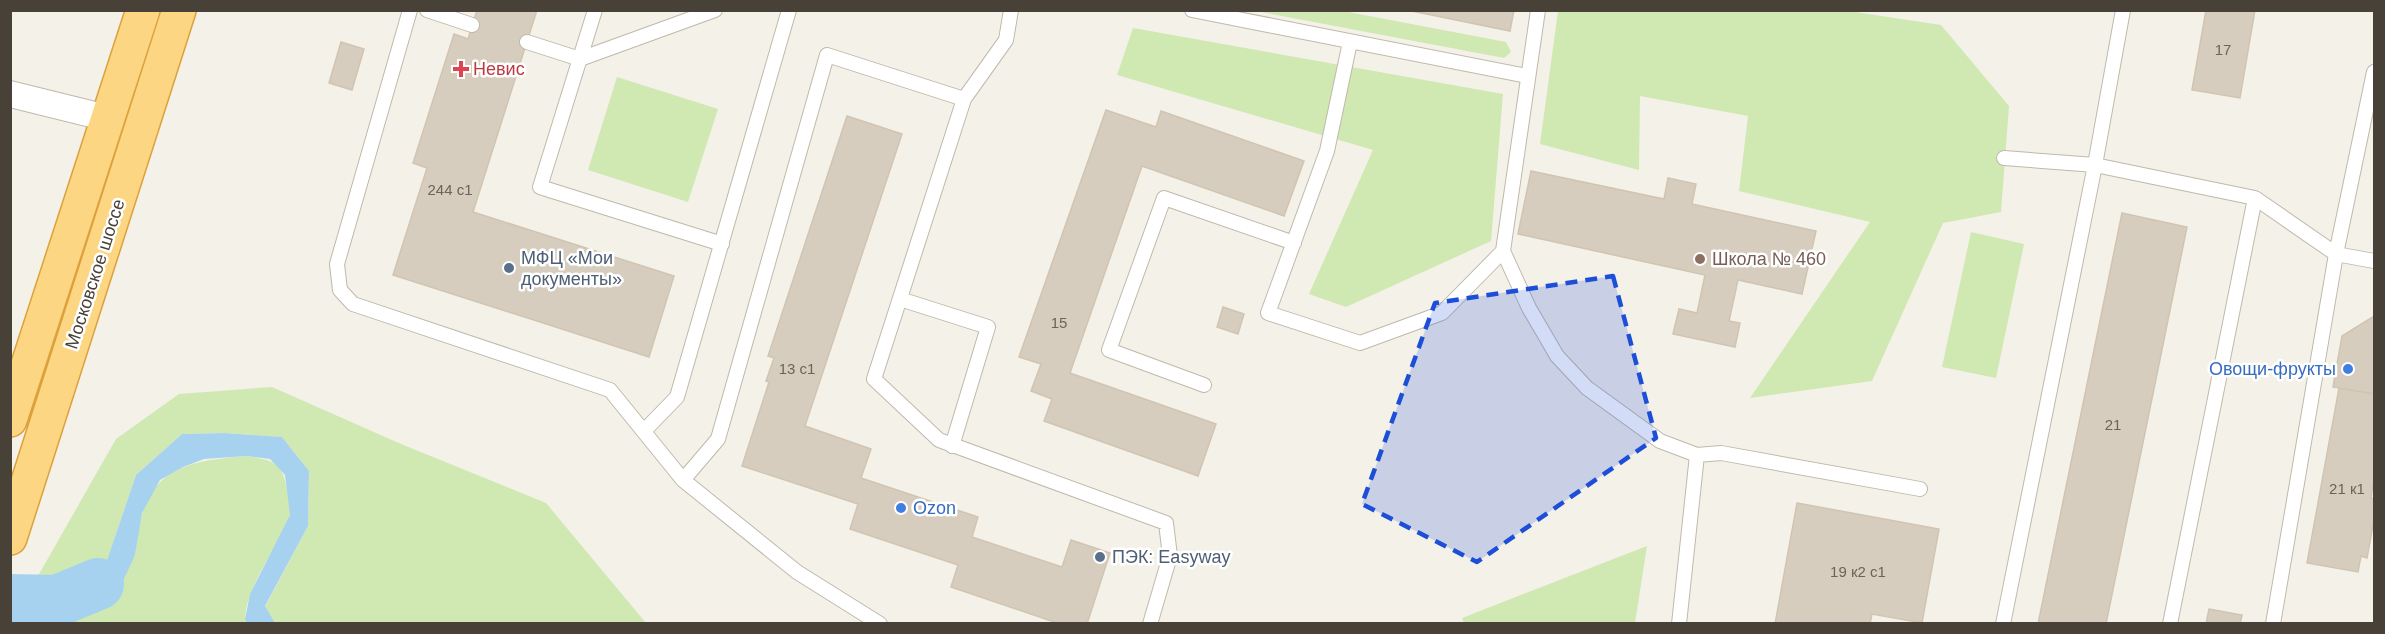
<svg xmlns="http://www.w3.org/2000/svg" width="2385" height="634" font-family="Arial,sans-serif">
<style>
.green{fill:#d0e8b2}
.water{fill:#a6d2f0}
.lines{fill:none;stroke-linecap:round;stroke-linejoin:round}
.river{stroke:#a6d2f0;stroke-width:52}
.building{fill:#d6cdbe;stroke:#d1c4b1;stroke-width:1.5}
.service-casing{stroke:#c0b9ab;stroke-width:16}
.minor-casing{stroke:#c0b9ab;stroke-width:28}
.trunk-casing{stroke:#dca13b;stroke-width:36}
.service{stroke:#fff;stroke-width:14}
.minor{stroke:#fff;stroke-width:26}
.trunk{stroke:#fcd682;stroke-width:33}
.marked{fill:#1d4ed8;fill-opacity:0.2;stroke:#1d4ed8;stroke-width:4.5;stroke-dasharray:12 8;stroke-linejoin:round}
.health-dot{fill:#e0444e;stroke:#fff;stroke-width:2}
.education-dot{fill:#8d6e63;stroke:#fff;stroke-width:2}
.service-dot{fill:#5c6f8a;stroke:#fff;stroke-width:2}
.shop-dot{fill:#3f7fe0;stroke:#fff;stroke-width:2}
.labels{text-anchor:middle;stroke-width:5;stroke-linejoin:round;paint-order:stroke}
.number-label{font-size:15px;fill:#6c6459}
.health-label{font-size:18px;fill:#be3a42;stroke:#fff;text-anchor:start}
.service-label{font-size:18px;fill:#4e5e75;stroke:#fff;text-anchor:start}
.education-label{font-size:18px;fill:#785e54;stroke:#fff;text-anchor:start}
.street-label{font-size:18px;fill:#484137;stroke:#fff}
.shop-label{font-size:18px;fill:#366cbe;stroke:#fff;text-anchor:end}
</style>
<rect width="100%" height="100%" fill="#f4f1e9"/>
<path class="green" d="M 1842,10 L 1941,25 L 2009,106 L 2001,212 L 1943,223 L 1872,381 L 1750,398 L 1870,222 L 1739,191 L 1748,116 L 1640,96 L 1639,170 L 1540,144 L 1558,11 Z
M 1256,11 L 1343,11 L 1506,42 L 1511,52 L 1504,58 Z
M 1133,28 L 1503,94 L 1491,241 L 1346,307 L 1309,294 L 1373,150 L 1117,75 Z
M 617,77 L 718,109 L 688,202 L 588,170 Z
M 1971,232 L 2024,244 L 1996,378 L 1942,367 Z
M 272,387 L 401,444 L 546,503 L 646,623 L 275,623 L 265,607 L 308,526 L 309,471 L 282,437 L 224,433 L 182,434 L 136,475 L 104,569 L 60,589 L 34,583 L 116,439 L 179,394 Z
M 247,456 C 272,460 283,462 287,490 C 288,498 292,510 289,518 C 281,540 237,602 247,623 L 21,624 L 25,612 L 61,613 L 135,555 C 137,542 138,527 142,514 C 157,463 202,460 247,456 Z
M 1647,546 L 1635,623 L 1464,623 L 1462,618 Z"/>
<path class="water" d="M 224,433 L 282,437 L 309,471 L 308,526 L 265,606 L 275,623 L 247,623 L 245,619 L 250,594 L 290,515 L 285,475 L 270,459 L 247,456 L 204,459 L 183,467 L 160,480 L 142,513 L 135,555 L 117,594 L 61,613 L 25,612 L 34,583 L 60,589 L 104,569 L 136,475 L 182,434 Z"/>
<g class="lines">
<path class="river" d="M 10,600 L 57,601 L 98,584"/>
</g>
<path class="building" d="M 477,10 L 537,10 L 473,212 L 674,276 L 649,357 L 393,275 L 427,168 L 413,163 L 454,34 L 468,39 Z
M 1407,10 L 1514,10 L 1510,31 Z
M 2206,10 L 2255,10 L 2240,98 L 2192,90 Z
M 341,42 L 364,49 L 352,90 L 329,83 Z
M 1106,110 L 1156,127 L 1161,111 L 1304,161 L 1284,216 L 1142,166 L 1070,373 L 1216,424 L 1198,476 L 1044,421 L 1052,399 L 1031,391 L 1041,364 L 1019,357 Z
M 847,116 L 902,134 L 805,426 L 871,449 L 861,478 L 978,517 L 972,537 L 1062,567 L 1071,540 L 1110,553 L 1087,624 L 1060,624 L 951,587 L 958,565 L 850,529 L 858,504 L 742,466 L 769,382 L 766,381 L 774,358 L 768,356 Z
M 1531,171 L 1664,199 L 1668,178 L 1696,184 L 1692,204 L 1816,231 L 1802,294 L 1738,280 L 1729,321 L 1740,323 L 1735,347 L 1673,334 L 1679,309 L 1697,313 L 1705,275 L 1518,234 Z
M 2122,213 L 2187,227 L 2106,624 L 2038,624 Z
M 1223,307 L 1244,314 L 1238,334 L 1217,327 Z
M 2374,316 L 2374,394 L 2333,387 L 2342,336 Z
M 2339,388 L 2374,394 L 2374,479 L 2371,498 L 2374,499 L 2374,520 L 2367,558 L 2361,556 L 2358,572 L 2307,563 Z
M 1797,503 L 1939,529 L 1922,623 L 1872,614 L 1870,624 L 1775,624 Z
M 2209,609 L 2242,615 L 2240,624 L 2206,624 Z"/>
<g class="lines">
<defs>
<path id="service" d="M 410,10 L 337,264 L 340,290 L 353,304 L 610,390 L 683,480 L 797,572 L 880,624
M 427,10 L 472,25
M 595,10 L 540,187 L 722,244
M 1192,10 L 1527,76
M 1538,10 L 1503,251 L 1529,308 L 1557,356 L 1587,388 L 1660,441 L 1697,455 L 1679,624
M 527,42 L 580,59 L 715,10
M 1350,42 L 1327,151 L 1268,313 L 1360,343 L 1442,313 L 1503,251
M 964,99 L 874,379 L 939,440 L 1166,523 L 1170,556 L 1150,624
M 2004,158 L 2095,165 L 2255,198 L 2336,254 L 2374,261
M 900,299 L 988,327 L 952,446
M 1204,385 L 1109,350 L 1164,198 L 1294,243
M 644,431 L 677,397 L 789,10
M 1697,455 L 1721,453 L 1920,489
M 683,480 L 718,439 L 827,55 L 964,99 L 1006,40 L 1011,10
M 2003,624 L 2095,165 L 2123,10
M 2170,624 L 2255,198
M 2273,624 L 2336,254 L 2374,72"/>
<path id="minor" d="M 10,94 L 107,118"/>
<path id="trunk" d="M 10,420 L 143,10
M 10,538 L 179,10"/>
</defs>
<use href="#service" class="service-casing"/>
<use href="#minor" class="minor-casing"/>
<use href="#trunk" class="trunk-casing"/>
<use href="#service" class="service"/>
<use href="#minor" class="minor"/>
<use href="#trunk" class="trunk"/>
</g>
<path class="marked" d="M 1613,276 L 1656,438 L 1477,562 L 1362,504 L 1435,303 Z"/>
<path class="health-dot" d="M458 60h6v6h6v6h-6v6h-6v-6h-6v-6h6z"/>
<circle class="education-dot" cx="1700" cy="259" r="6"/>
<g class="service-dot">
<circle cx="509" cy="268" r="6"/>
<circle cx="1100" cy="557" r="6"/>
</g>
<g class="shop-dot">
<circle cx="2348" cy="369" r="6"/>
<circle cx="901" cy="508" r="6"/>
</g>
<g class="labels">
<g class="number-label">
<text x="2223" y="55">17</text>
<text x="450" y="195">244 с1</text>
<text x="1059" y="328">15</text>
<text x="797" y="374">13 с1</text>
<text x="2113" y="430">21</text>
<text x="2347" y="494">21 к1</text>
<text x="1858" y="577">19 к2 с1</text>
</g>
<g class="health-label">
<text x="473" y="75">Невис</text>
</g>
<g class="service-label">
<text x="521" y="264">МФЦ «Мои<tspan x="521" dy="21">документы»</tspan></text>
<text x="1112" y="563">ПЭК: Easyway</text>
</g>
<g class="education-label">
<text x="1712" y="265">Школа № 460</text>
</g>
<g class="street-label">
<text transform="translate(95 274) rotate(-72)" y="6">Московское шоссе</text>
</g>
<g class="shop-label">
<text x="2336" y="375">Овощи-фрукты</text>
<text x="913" y="514" text-anchor="start">Ozon</text>
</g>
</g>
<rect width="2385" height="634" fill="none" stroke="#484137" stroke-width="24"/>
</svg>
